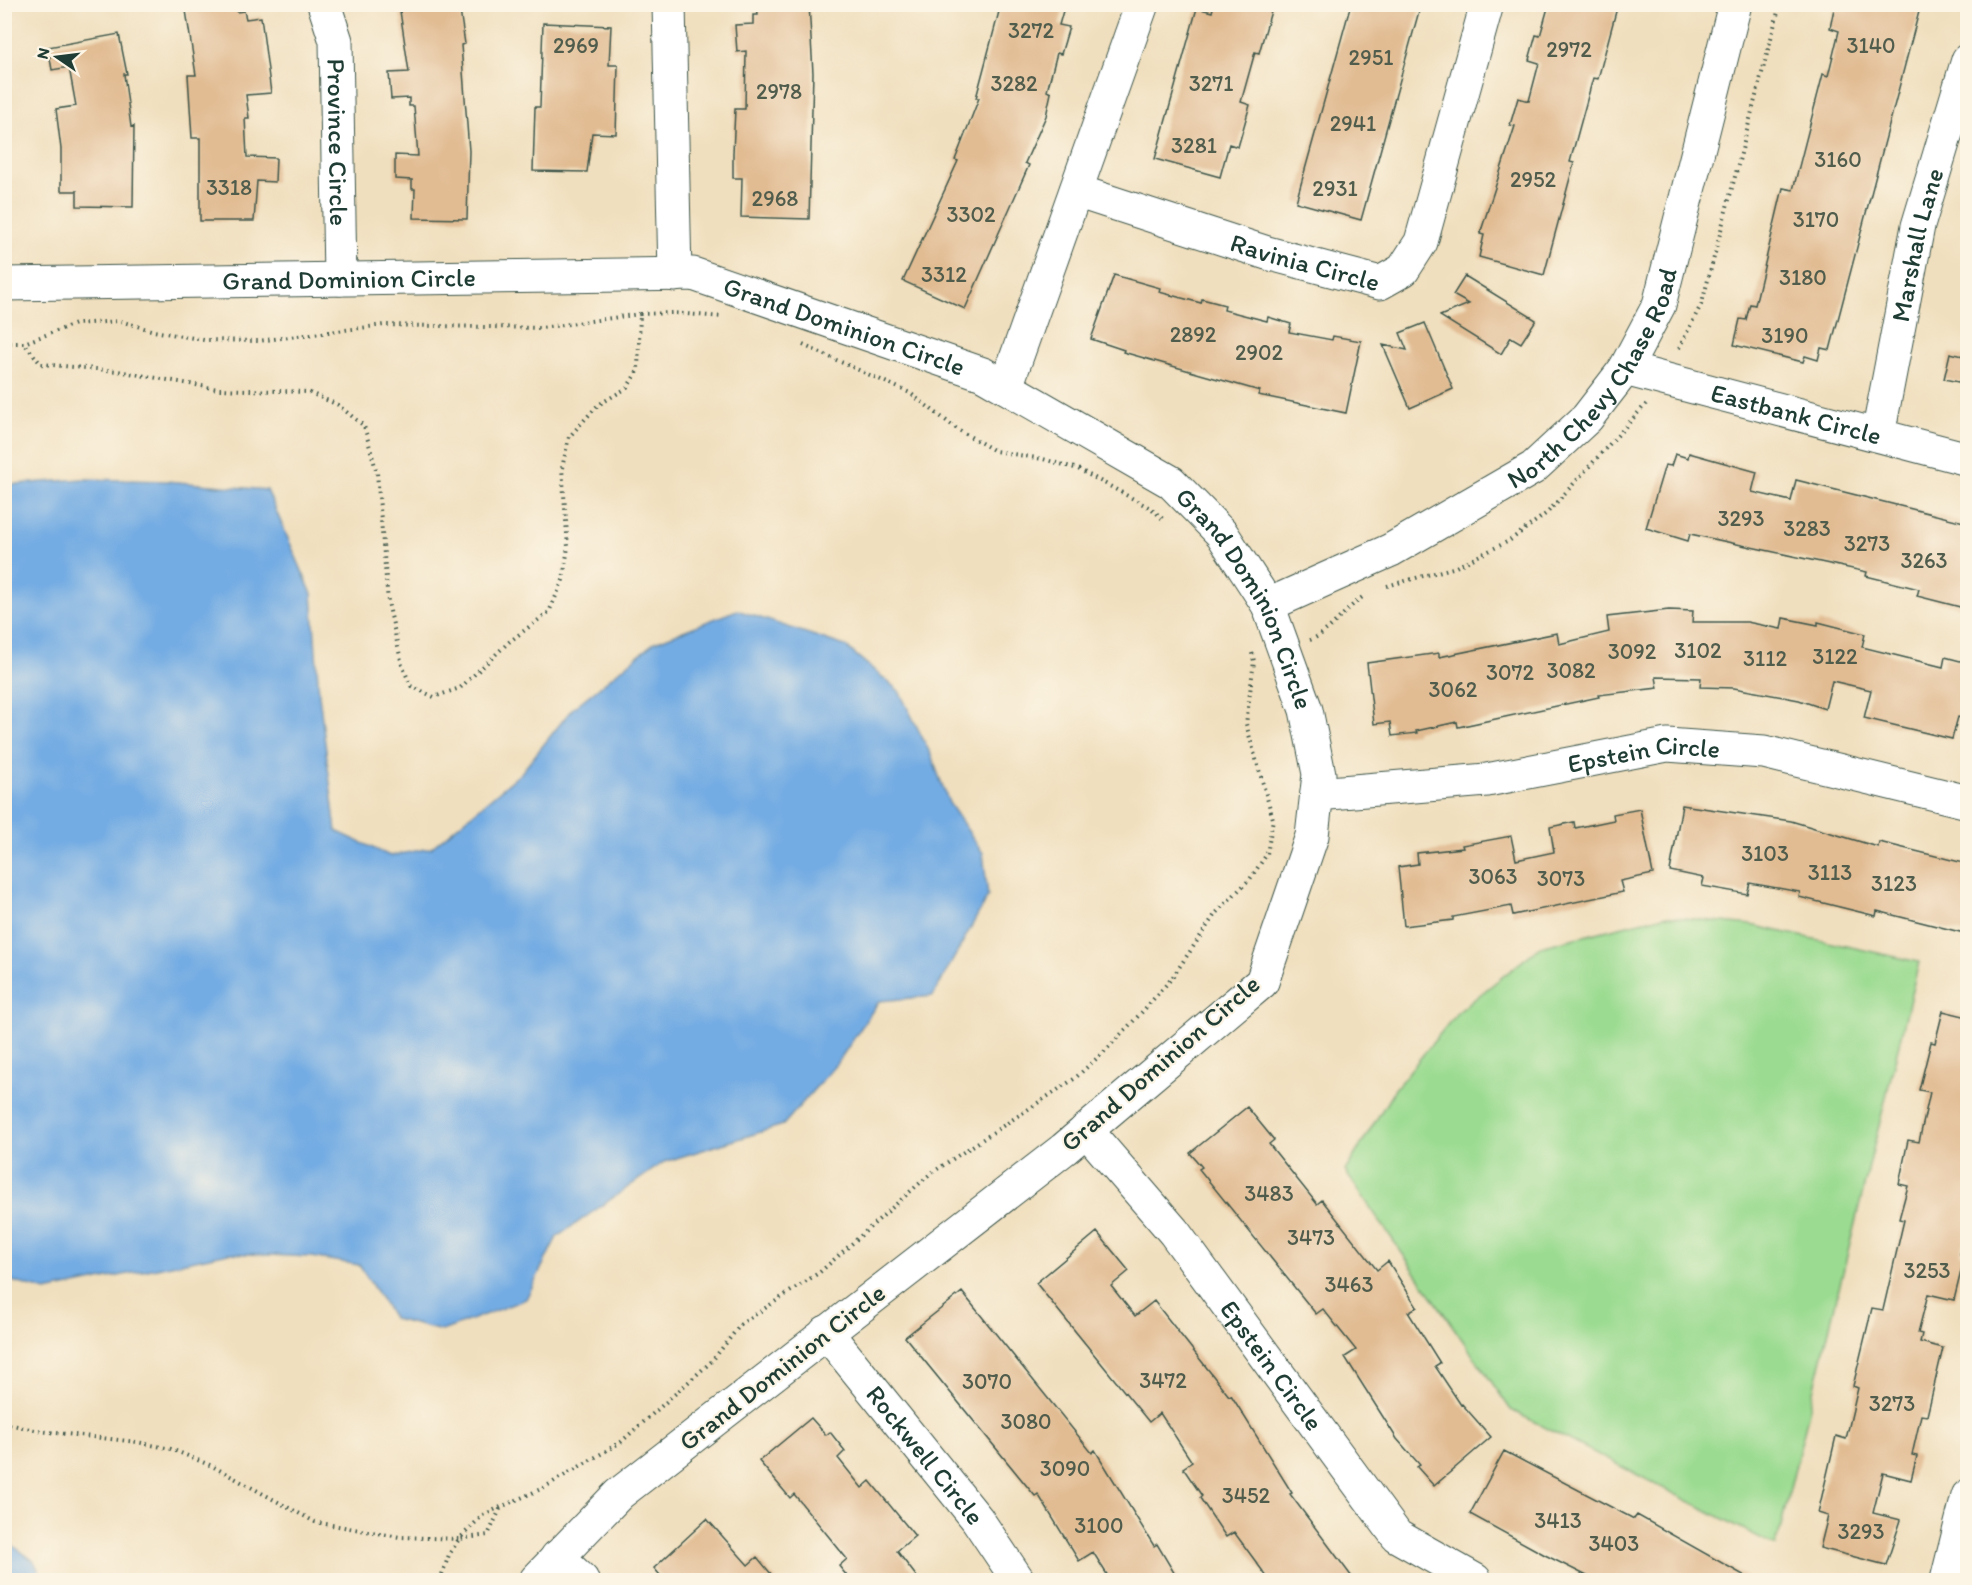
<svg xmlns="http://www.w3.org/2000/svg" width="1972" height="1585" font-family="Itim,sans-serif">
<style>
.green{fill:#9bdb91;stroke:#5d8c62;stroke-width:1.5}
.water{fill:#73ace3;stroke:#49748c;stroke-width:1.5}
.building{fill:#e1bb92}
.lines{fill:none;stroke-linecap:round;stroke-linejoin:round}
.minor-casing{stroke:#3e5549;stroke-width:35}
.path{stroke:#3e5549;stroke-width:4;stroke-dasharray:1.5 4.5;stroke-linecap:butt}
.minor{stroke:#fff;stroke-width:33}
.labels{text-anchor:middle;stroke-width:4.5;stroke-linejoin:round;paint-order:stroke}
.number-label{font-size:22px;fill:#505c4c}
.street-label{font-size:26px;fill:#1f3d34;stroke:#fcf5e5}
</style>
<rect width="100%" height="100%" fill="#fcf5e5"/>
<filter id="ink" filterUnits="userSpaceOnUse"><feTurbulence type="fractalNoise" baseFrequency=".0167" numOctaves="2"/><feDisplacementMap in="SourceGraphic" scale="12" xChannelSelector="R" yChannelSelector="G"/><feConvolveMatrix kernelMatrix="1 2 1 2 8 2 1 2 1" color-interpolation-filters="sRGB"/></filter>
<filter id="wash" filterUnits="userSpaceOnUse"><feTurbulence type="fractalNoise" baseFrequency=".008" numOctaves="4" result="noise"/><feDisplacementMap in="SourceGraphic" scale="24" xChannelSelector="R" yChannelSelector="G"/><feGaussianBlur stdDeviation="1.35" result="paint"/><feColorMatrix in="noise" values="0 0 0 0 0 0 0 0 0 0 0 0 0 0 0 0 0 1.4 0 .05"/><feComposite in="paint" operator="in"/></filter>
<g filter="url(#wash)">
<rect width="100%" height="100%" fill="#f0dfbe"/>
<path class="green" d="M 1664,916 L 1751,925 L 1919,962 L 1776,1546 L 1511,1410 L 1345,1171 L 1395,1089 L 1457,1013 L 1540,947 Z"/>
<path class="water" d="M 83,479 L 166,481 L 267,490 L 312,594 L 319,695 L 336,831 L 390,856 L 431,848 L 521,773 L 572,709 L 655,642 L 737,610 L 845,646 L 899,691 L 931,755 L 949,803 L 983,853 L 988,896 L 933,996 L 879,1001 L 838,1062 L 783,1125 L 664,1162 L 557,1237 L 526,1299 L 442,1331 L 394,1319 L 359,1265 L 311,1257 L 229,1253 L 46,1291 L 5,1279 L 5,485 Z
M 4,1539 L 34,1561 L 43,1580 L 5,1580 Z"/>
<g id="blocks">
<path class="building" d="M 185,4 L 236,4 L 237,12 L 244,11 L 246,19 L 261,17 L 271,93 L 246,95 L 249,118 L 245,118 L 247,157 L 276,158 L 275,182 L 257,181 L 254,221 L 200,221 L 200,138 L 192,138 L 188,75 L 196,75 Z
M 399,4 L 459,4 L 465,44 L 461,45 L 469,151 L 467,219 L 414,218 L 415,189 L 412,189 L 412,180 L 395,179 L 395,155 L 418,156 L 414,106 L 409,106 L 409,98 L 391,99 L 389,73 L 409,72 Z
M 757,4 L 809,4 L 813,73 L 809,219 L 741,217 L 742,178 L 733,178 L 733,153 L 735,109 L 745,109 L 746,51 L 737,52 L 735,25 L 753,24 L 753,15 L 758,15 Z
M 1001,4 L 1065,4 L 1059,25 L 1069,27 L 1061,54 L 1057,53 L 1047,91 L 1051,93 L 1046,116 L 1025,163 L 1029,165 L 965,309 L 903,281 L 958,161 L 955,160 L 979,98 L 976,98 Z
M 1214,4 L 1273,4 L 1259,53 L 1255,52 L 1241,102 L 1250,105 L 1238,147 L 1229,144 L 1220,177 L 1155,159 L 1197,8 L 1212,12 Z
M 1351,4 L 1421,4 L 1361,220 L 1296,202 Z
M 1549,4 L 1618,4 L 1598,79 L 1593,78 L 1570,162 L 1574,163 L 1544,275 L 1479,257 L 1484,235 L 1480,234 L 1515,126 L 1510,125 L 1518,98 L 1529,101 L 1539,63 L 1529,60 L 1536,35 L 1540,36 Z
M 1835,4 L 1921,4 L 1830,350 L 1821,348 L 1818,360 L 1805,356 L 1803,362 L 1734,345 L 1740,319 L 1746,320 L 1750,304 L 1755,305 L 1783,188 L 1793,190 L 1823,74 L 1828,76 L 1839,31 L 1830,28 Z
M 543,23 L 611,26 L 609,65 L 618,65 L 616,134 L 592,133 L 587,172 L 533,171 L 535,107 L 540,107 Z
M 119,34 L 127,74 L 124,74 L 131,127 L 134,126 L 133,207 L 77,206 L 77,191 L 61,191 L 61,149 L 56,109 L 76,106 L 69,67 L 52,70 L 48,47 Z
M 1114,275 L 1160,288 L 1159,292 L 1201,303 L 1202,299 L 1225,305 L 1224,310 L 1267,321 L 1268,317 L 1291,324 L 1289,332 L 1332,340 L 1333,336 L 1361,341 L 1346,413 L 1258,395 L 1260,391 L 1123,352 L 1124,350 L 1091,339 Z
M 1465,276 L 1536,320 L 1521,343 L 1511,337 L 1501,354 L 1440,316 L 1469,304 L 1453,295 Z
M 1425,323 L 1453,389 L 1410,408 L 1383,345 L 1407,350 L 1400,333 Z
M 1950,353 L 1968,357 L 1968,384 L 1944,379 Z
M 1689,453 L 1757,472 L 1752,492 L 1791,501 L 1796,480 L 1968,523 L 1968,609 L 1917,596 L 1919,589 L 1866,576 L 1867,572 L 1690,534 L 1688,541 L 1646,528 L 1665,465 L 1671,466 L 1675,454 L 1688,458 Z
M 1669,610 L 1693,611 L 1692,622 L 1747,622 L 1781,629 L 1783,618 L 1818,625 L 1818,622 L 1865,634 L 1862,647 L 1943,667 L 1945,657 L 1968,663 L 1968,719 L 1958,717 L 1952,739 L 1864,718 L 1871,690 L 1832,681 L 1825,709 L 1799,700 L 1734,688 L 1700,687 L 1701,678 L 1656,677 L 1658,688 L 1598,695 L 1599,697 L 1458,727 L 1457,722 L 1416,731 L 1417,733 L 1392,736 L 1390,722 L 1374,724 L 1367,663 L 1439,653 L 1439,657 L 1557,633 L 1559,644 L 1609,632 L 1607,617 Z
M 1682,805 L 1791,821 L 1878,847 L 1879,842 L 1968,864 L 1968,934 L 1877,911 L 1876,916 L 1799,897 L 1800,892 L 1750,883 L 1747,894 L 1702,886 L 1704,878 L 1670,871 Z
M 1640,809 L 1653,874 L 1620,881 L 1623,892 L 1513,915 L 1511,906 L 1453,917 L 1453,920 L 1404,926 L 1398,867 L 1418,864 L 1417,853 L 1463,848 L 1462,845 L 1511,836 L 1516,860 L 1554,852 L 1550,827 L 1574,822 L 1575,828 L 1614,820 L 1613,814 Z
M 1943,1011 L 1968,1017 L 1968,1223 L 1960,1254 L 1965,1255 L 1954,1300 L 1928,1294 L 1918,1333 L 1922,1334 L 1920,1342 L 1943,1348 L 1927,1416 L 1921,1415 L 1912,1455 L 1917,1456 L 1911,1480 L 1883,1473 L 1873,1513 L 1901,1520 L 1886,1565 L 1820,1548 L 1828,1516 L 1818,1513 L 1836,1436 L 1846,1439 L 1858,1388 L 1853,1386 L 1872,1308 L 1883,1310 L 1904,1220 L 1899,1219 L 1908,1186 L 1899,1184 L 1908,1140 L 1919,1142 L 1930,1092 L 1919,1090 L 1931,1042 L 1935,1043 Z
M 1247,1107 L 1274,1140 L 1269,1144 L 1317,1204 L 1322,1200 L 1377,1270 L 1388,1261 L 1417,1307 L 1408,1312 L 1440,1363 L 1435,1366 L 1461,1405 L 1462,1404 L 1491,1437 L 1434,1486 L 1417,1467 L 1420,1465 L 1397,1439 L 1345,1357 L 1356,1350 L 1323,1309 L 1316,1314 L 1199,1169 L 1202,1167 L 1190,1153 Z
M 1097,1232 L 1129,1271 L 1111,1286 L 1135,1316 L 1154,1301 L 1229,1396 L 1231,1395 L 1292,1493 L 1290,1494 L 1355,1581 L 1270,1581 L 1234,1532 L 1226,1537 L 1200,1498 L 1202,1496 L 1183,1468 L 1192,1462 L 1160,1413 L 1149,1422 L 1036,1283 Z
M 962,1292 L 1092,1453 L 1095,1450 L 1154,1546 L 1157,1544 L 1179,1581 L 1111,1581 L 1093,1552 L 1079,1561 L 1038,1494 L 1035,1496 L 905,1337 Z
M 811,1418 L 826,1435 L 830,1432 L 845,1451 L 838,1458 L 862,1488 L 870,1481 L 915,1536 L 897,1551 L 920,1581 L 851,1581 L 839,1566 L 847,1559 L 794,1494 L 790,1498 L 759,1461 Z
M 1504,1451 L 1634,1519 L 1637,1515 L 1754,1581 L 1597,1581 L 1545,1555 L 1470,1514 Z
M 707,1519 L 748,1565 L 757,1557 L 777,1581 L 665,1581 L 654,1568 Z"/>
</g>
</g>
<g filter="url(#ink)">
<use href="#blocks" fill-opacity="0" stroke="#3e5549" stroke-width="1.5"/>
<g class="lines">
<defs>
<g id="minor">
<path id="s1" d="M 324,4 L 336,41 L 340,279"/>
<path d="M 669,4 L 675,275"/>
<path id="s2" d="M 1076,191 L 1267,253 L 1380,283 L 1403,270 L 1421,242 L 1487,4"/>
<path id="s3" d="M 4,284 L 693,274 L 983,374 L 1171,482 L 1222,534 L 1268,605 L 1306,710 L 1319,774 L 1312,836 L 1262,982 L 1064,1149 L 619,1494 L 536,1580"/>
<path id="s4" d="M 1625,369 L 1968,459"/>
<path d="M 1006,387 L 1142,4"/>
<path id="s5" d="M 1878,435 L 1918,226 L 1968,60"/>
<path id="s6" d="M 1268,605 L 1391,550 L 1533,468 L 1587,418 L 1625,369 L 1659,305 L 1735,4"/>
<path id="s7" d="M 1317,794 L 1487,780 L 1667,745 L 1764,752 L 1968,802"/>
<path id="s8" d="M 1086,1130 L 1174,1232 L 1397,1536 L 1475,1580"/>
<path id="s9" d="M 826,1332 L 977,1519 L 1018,1580"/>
<path d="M 557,1557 L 582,1580"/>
<path d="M 1947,1580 L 1968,1496"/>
</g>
</defs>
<use href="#minor" class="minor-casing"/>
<path class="path" d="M 640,314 L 672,313 L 723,317
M 4,343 L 24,343 L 75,324 L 120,321 L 154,331 L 204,340 L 258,341 L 384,325 L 541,328 L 640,314 L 638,370 L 627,388 L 598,405 L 569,437 L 562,468 L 568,547 L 563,580 L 549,612 L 509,642 L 460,688 L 434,697 L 411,686 L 402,665 L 388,602 L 377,473 L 364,426 L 338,405 L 308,392 L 218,389 L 118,371 L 41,364 L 24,343
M 803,345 L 910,393 L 957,429 L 995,451 L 1043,459 L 1078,469 L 1152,509 L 1165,521
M 1679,348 L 1702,303 L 1780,4
M 1387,586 L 1456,567 L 1509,541 L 1547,513 L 1646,404
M 1310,640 C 1328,634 1346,608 1364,596
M 4,1423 L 39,1431 L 137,1442 L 171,1449 L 212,1466 L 315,1522 L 400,1537 L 459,1539 L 483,1515 L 543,1488 L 621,1442 L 712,1361 L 741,1324 L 820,1272 L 930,1174 L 1074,1079 L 1105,1051 L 1142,1012 L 1172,978 L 1216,913 L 1250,879 L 1267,854 L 1273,819 L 1246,724 L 1254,661 L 1252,653
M 440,1580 L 449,1555 L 459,1539 L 488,1535 L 502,1505"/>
<use href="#minor" class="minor"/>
</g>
</g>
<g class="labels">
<g class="number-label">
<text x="1031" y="38">3272</text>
<text x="576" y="53">2969</text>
<text x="1871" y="53">3140</text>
<text x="1569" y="57">2972</text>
<text x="1371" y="65">2951</text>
<text x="1014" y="91">3282</text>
<text x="1211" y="91">3271</text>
<text x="779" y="99">2978</text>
<text x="1353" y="131">2941</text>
<text x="1194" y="153">3281</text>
<text x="1838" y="167">3160</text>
<text x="1533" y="187">2952</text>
<text x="229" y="195">3318</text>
<text x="1335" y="196">2931</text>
<text x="775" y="206">2968</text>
<text x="971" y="222">3302</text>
<text x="1816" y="227">3170</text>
<text x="944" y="282">3312</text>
<text x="1803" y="285">3180</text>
<text x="1193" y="342">2892</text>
<text x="1785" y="343">3190</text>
<text x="1259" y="360">2902</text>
<text x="1741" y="526">3293</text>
<text x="1807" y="536">3283</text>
<text x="1867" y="551">3273</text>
<text x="1924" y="568">3263</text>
<text x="1698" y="658">3102</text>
<text x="1632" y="659">3092</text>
<text x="1835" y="664">3122</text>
<text x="1765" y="666">3112</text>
<text x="1571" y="678">3082</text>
<text x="1510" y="680">3072</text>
<text x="1453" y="697">3062</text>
<text x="1765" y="861">3103</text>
<text x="1830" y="880">3113</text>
<text x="1493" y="884">3063</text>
<text x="1561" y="886">3073</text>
<text x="1894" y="891">3123</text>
<text x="1269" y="1201">3483</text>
<text x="1311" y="1245">3473</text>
<text x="1927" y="1278">3253</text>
<text x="1349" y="1292">3463</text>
<text x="1163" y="1388">3472</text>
<text x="987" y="1389">3070</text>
<text x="1892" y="1411">3273</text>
<text x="1026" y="1429">3080</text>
<text x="1065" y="1476">3090</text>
<text x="1246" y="1503">3452</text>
<text x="1558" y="1528">3413</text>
<text x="1099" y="1533">3100</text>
<text x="1861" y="1539">3293</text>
<text x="1614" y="1551">3403</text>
</g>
<g class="street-label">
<text dy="9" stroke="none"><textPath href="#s1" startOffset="140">Province Circle</textPath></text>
<text dy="9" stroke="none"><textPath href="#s5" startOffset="194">Marshall Lane</textPath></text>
<text dy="9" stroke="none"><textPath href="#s2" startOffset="240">Ravinia Circle</textPath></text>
<text dy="9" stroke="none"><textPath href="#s3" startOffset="345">Grand Dominion Circle</textPath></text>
<text dy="9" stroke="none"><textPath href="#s3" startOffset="849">Grand Dominion Circle</textPath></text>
<text dy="9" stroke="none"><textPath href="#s6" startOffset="408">North Chevy Chase Road</textPath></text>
<text dy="9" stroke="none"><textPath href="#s4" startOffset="177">Eastbank Circle</textPath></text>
<text dy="9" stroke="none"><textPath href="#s3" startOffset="1353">Grand Dominion Circle</textPath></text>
<text dy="9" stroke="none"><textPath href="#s7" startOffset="330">Epstein Circle</textPath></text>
<text transform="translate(1160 1063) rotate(-41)" y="9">Grand Dominion Circle</text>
<text dy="9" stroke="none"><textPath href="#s8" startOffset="300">Epstein Circle</textPath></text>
<text transform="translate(782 1367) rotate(-38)" y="9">Grand Dominion Circle</text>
<text dy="9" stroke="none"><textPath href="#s9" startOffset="158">Rockwell Circle</textPath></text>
</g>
</g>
<rect width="1972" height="1585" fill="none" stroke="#fcf5e5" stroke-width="24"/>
<g transform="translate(57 57) rotate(284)" stroke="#fcf5e5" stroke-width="4.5" paint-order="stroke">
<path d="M0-4.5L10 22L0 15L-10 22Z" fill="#1f3d34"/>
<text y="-9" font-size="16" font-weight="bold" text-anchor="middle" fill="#1f3d34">N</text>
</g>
</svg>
